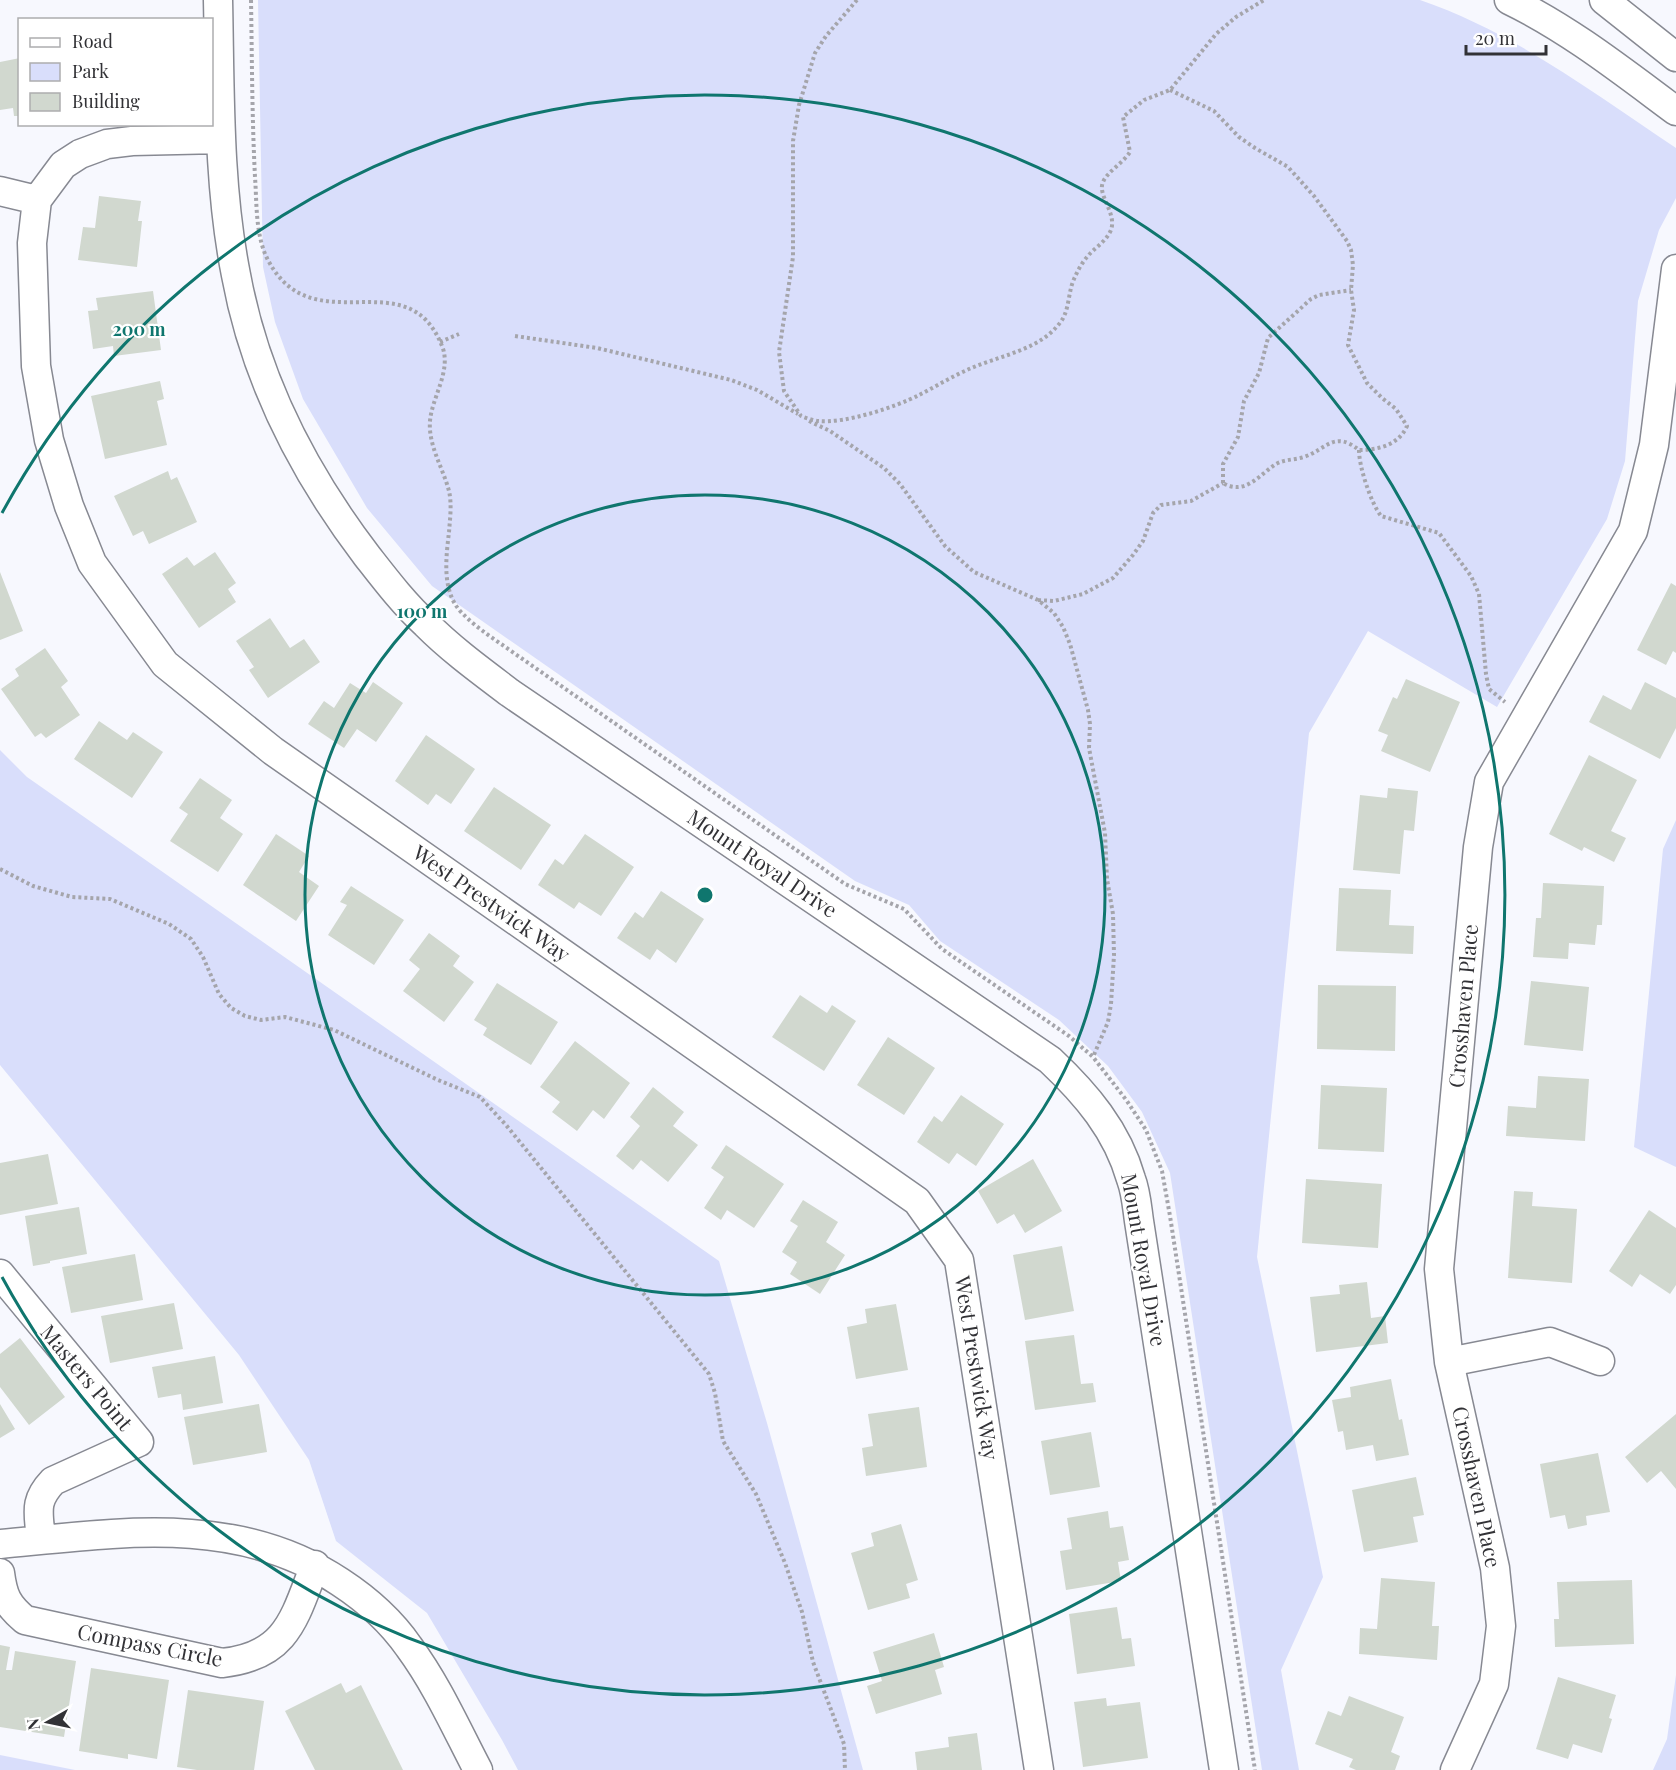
<svg xmlns="http://www.w3.org/2000/svg" width="1676" height="1770" font-family="'Playfair Display',serif">
<style>
.green{fill:#d9defb}
.building{fill:#d1d8cf}
.lines{fill:none;stroke-linecap:round;stroke-linejoin:round}
.minor-casing{stroke:#878992;stroke-width:31}
.path{stroke:#a5a5ab;stroke-width:4;stroke-dasharray:3 3;stroke-linecap:butt}
.minor{stroke:#fff;stroke-width:28}
.ring{fill:none;stroke:#0f766e;stroke-width:3}
.labels{text-anchor:middle;stroke-width:4.5;stroke-linejoin:round;paint-order:stroke}
.street-label{font-size:21px;fill:#323236;stroke:#fff}
.centre{fill:#0f766e;stroke:#fff;stroke-width:3}
.ring-label{font-size:18px;text-anchor:middle;font-weight:bold;fill:#0f766e;stroke:#fff;stroke-width:4.5;stroke-linejoin:round;paint-order:stroke}
</style>
<rect width="100%" height="100%" fill="#f7f8fe"/>
<path class="green" d="M 258,0 L 1420,0 C 1514,32 1595,94 1676,148 L 1676,198 L 1659,230 L 1638,301 L 1625,461 L 1607,519 L 1497,707 L 1368,631 L 1309,733 L 1257,1257 L 1323,1577 L 1281,1670 L 1299,1770 L 1262,1770 L 1170,1173 L 1142,1112 L 1108,1066 L 1059,1020 L 940,941 L 909,905 L 855,881 L 432,586 L 367,508 L 303,399 L 275,322 L 263,267 Z
M 0,750 L 27,777 L 719,1261 L 767,1423 L 863,1770 L 518,1770 L 502,1740 L 427,1613 L 336,1541 L 309,1460 L 239,1355 L 0,1065 Z
M 1676,820 L 1676,1167 L 1634,1147 L 1663,849 Z
M 1676,1675 L 1676,1770 L 1653,1770 L 1667,1739 Z
M 0,1755 L 75,1770 L 0,1770 Z"/>
<path class="building" d="M 20,58 L 20,116 L 14,116 L 13,108 L 0,110 L 0,62 Z
M 99,196 L 141,201 L 138,221 L 142,221 L 137,267 L 78,260 L 83,227 L 95,228 Z
M 153,291 L 161,350 L 114,356 L 113,346 L 93,349 L 88,311 L 98,310 L 96,298 Z
M 160,381 L 164,399 L 157,401 L 167,445 L 105,459 L 91,396 Z
M 168,471 L 171,480 L 177,477 L 197,522 L 149,544 L 143,531 L 133,536 L 114,496 Z
M 215,552 L 236,583 L 228,589 L 236,602 L 199,628 L 162,574 L 187,557 L 194,566 Z
M 0,572 L 23,631 L 0,640 Z
M 1671,583 L 1676,586 L 1676,653 L 1673,651 L 1666,665 L 1637,650 Z
M 270,618 L 290,648 L 304,639 L 320,662 L 268,698 L 249,670 L 254,667 L 236,641 Z
M 45,648 L 68,681 L 61,687 L 80,715 L 46,738 L 41,733 L 35,737 L 1,689 L 19,676 L 15,669 Z
M 1406,679 L 1460,702 L 1430,772 L 1381,751 L 1388,735 L 1378,731 L 1393,697 L 1397,699 Z
M 373,682 L 403,703 L 376,742 L 357,729 L 344,748 L 308,724 L 324,701 L 334,708 L 350,683 L 366,693 Z
M 1645,682 L 1676,698 L 1676,728 L 1660,759 L 1589,722 L 1603,695 L 1631,710 Z
M 99,721 L 127,740 L 133,732 L 163,752 L 132,798 L 74,759 Z
M 426,735 L 475,769 L 451,804 L 436,794 L 428,805 L 395,781 Z
M 1589,755 L 1637,780 L 1611,831 L 1626,838 L 1614,862 L 1584,847 L 1582,851 L 1549,834 Z
M 200,778 L 232,800 L 220,818 L 243,834 L 218,872 L 170,841 L 188,814 L 179,808 Z
M 494,787 L 551,825 L 521,870 L 464,831 Z
M 1388,788 L 1418,791 L 1414,831 L 1404,830 L 1400,874 L 1353,870 L 1360,795 L 1387,798 Z
M 276,834 L 309,856 L 299,872 L 319,886 L 296,921 L 243,885 Z
M 585,834 L 634,867 L 601,916 L 579,902 L 574,909 L 538,885 L 555,859 L 563,865 Z
M 1543,883 L 1604,886 L 1602,925 L 1597,925 L 1595,945 L 1569,943 L 1568,959 L 1533,957 L 1536,918 L 1541,918 Z
M 351,886 L 404,920 L 374,965 L 328,935 L 347,905 L 340,902 Z
M 1339,888 L 1391,890 L 1389,925 L 1414,926 L 1413,954 L 1336,951 Z
M 661,891 L 704,919 L 676,963 L 657,949 L 650,960 L 617,938 L 635,912 L 643,918 Z
M 429,933 L 460,956 L 453,966 L 474,982 L 444,1022 L 403,991 L 420,969 L 409,960 Z
M 1531,981 L 1589,987 L 1583,1051 L 1524,1045 Z
M 497,983 L 558,1022 L 531,1065 L 483,1035 L 487,1028 L 474,1020 Z
M 1318,985 L 1396,986 L 1395,1051 L 1317,1049 Z
M 800,995 L 827,1013 L 832,1005 L 856,1021 L 824,1071 L 772,1037 Z
M 888,1037 L 935,1068 L 904,1115 L 857,1085 Z
M 575,1041 L 630,1083 L 604,1119 L 593,1110 L 577,1131 L 552,1112 L 560,1102 L 540,1087 Z
M 1538,1076 L 1589,1079 L 1585,1141 L 1506,1136 L 1508,1106 L 1536,1108 Z
M 1321,1085 L 1387,1088 L 1384,1152 L 1318,1149 Z
M 653,1087 L 684,1112 L 673,1126 L 698,1145 L 668,1182 L 641,1160 L 633,1170 L 616,1156 L 640,1126 L 630,1117 Z
M 961,1095 L 1004,1124 L 976,1166 L 957,1153 L 949,1164 L 917,1142 L 934,1116 L 942,1122 Z
M 726,1145 L 784,1184 L 754,1228 L 727,1210 L 721,1220 L 704,1208 L 724,1177 L 711,1168 Z
M 48,1154 L 58,1204 L 0,1215 L 0,1163 Z
M 1033,1159 L 1062,1211 L 1025,1233 L 1014,1214 L 997,1224 L 978,1191 Z
M 1306,1179 L 1382,1184 L 1378,1248 L 1302,1243 Z
M 1514,1191 L 1533,1192 L 1532,1206 L 1577,1209 L 1572,1283 L 1508,1278 Z
M 803,1200 L 838,1222 L 826,1242 L 845,1255 L 820,1294 L 790,1274 L 797,1262 L 782,1252 L 798,1226 L 790,1221 Z
M 79,1207 L 87,1254 L 50,1261 L 50,1263 L 33,1266 L 25,1216 Z
M 1649,1210 L 1676,1228 L 1676,1285 L 1670,1294 L 1640,1274 L 1632,1287 L 1609,1271 Z
M 1062,1246 L 1074,1311 L 1025,1320 L 1013,1255 Z
M 135,1254 L 143,1300 L 71,1313 L 62,1267 Z
M 1367,1282 L 1371,1318 L 1385,1316 L 1388,1343 L 1316,1352 L 1310,1297 L 1340,1294 L 1339,1285 Z
M 174,1303 L 183,1349 L 110,1363 L 101,1316 Z
M 896,1304 L 908,1370 L 856,1379 L 847,1327 L 867,1323 L 865,1309 Z
M 1074,1335 L 1081,1384 L 1093,1383 L 1096,1402 L 1035,1410 L 1025,1341 Z
M 20,1338 L 65,1397 L 29,1425 L 0,1387 L 0,1354 Z
M 215,1356 L 223,1403 L 183,1410 L 181,1394 L 158,1398 L 152,1367 Z
M 1391,1379 L 1399,1420 L 1402,1419 L 1409,1455 L 1376,1461 L 1373,1445 L 1346,1450 L 1343,1431 L 1338,1432 L 1332,1400 L 1351,1397 L 1350,1387 Z
M 0,1404 L 15,1429 L 0,1438 Z
M 259,1404 L 267,1452 L 193,1465 L 184,1417 Z
M 919,1407 L 927,1467 L 866,1476 L 862,1448 L 873,1446 L 868,1414 Z
M 1676,1414 L 1676,1489 L 1661,1471 L 1647,1483 L 1625,1457 Z
M 1091,1432 L 1100,1487 L 1050,1495 L 1041,1441 Z
M 1598,1453 L 1610,1512 L 1586,1516 L 1587,1525 L 1568,1529 L 1565,1515 L 1550,1518 L 1540,1464 Z
M 1416,1477 L 1424,1515 L 1413,1517 L 1418,1542 L 1364,1552 L 1352,1490 Z
M 1108,1511 L 1110,1528 L 1123,1526 L 1129,1560 L 1118,1562 L 1121,1581 L 1066,1590 L 1060,1551 L 1072,1549 L 1067,1518 Z
M 901,1524 L 918,1580 L 906,1584 L 910,1598 L 868,1610 L 851,1553 L 874,1546 L 871,1533 Z
M 1381,1578 L 1435,1582 L 1432,1626 L 1439,1626 L 1437,1660 L 1359,1654 L 1360,1628 L 1377,1629 Z
M 1632,1580 L 1634,1644 L 1555,1647 L 1554,1619 L 1559,1619 L 1557,1582 Z
M 1117,1607 L 1122,1639 L 1131,1638 L 1135,1666 L 1077,1674 L 1069,1614 Z
M 934,1633 L 944,1667 L 935,1670 L 942,1694 L 876,1714 L 867,1686 L 882,1681 L 873,1652 Z
M 0,1645 L 10,1647 L 6,1670 L 12,1670 L 15,1651 L 76,1661 L 64,1737 L 0,1727 Z
M 91,1668 L 169,1680 L 157,1759 L 128,1754 L 128,1759 L 79,1751 Z
M 1558,1677 L 1616,1695 L 1609,1718 L 1612,1719 L 1602,1753 L 1573,1744 L 1568,1759 L 1536,1749 Z
M 341,1683 L 346,1693 L 361,1685 L 403,1770 L 315,1770 L 285,1711 Z
M 188,1690 L 264,1701 L 254,1770 L 197,1770 L 177,1767 Z
M 1349,1696 L 1404,1717 L 1391,1752 L 1400,1756 L 1395,1770 L 1356,1770 L 1349,1767 L 1353,1759 L 1315,1744 L 1328,1711 L 1341,1716 Z
M 1106,1698 L 1107,1706 L 1140,1702 L 1148,1758 L 1083,1767 L 1074,1702 Z
M 977,1733 L 982,1770 L 917,1770 L 915,1752 L 949,1747 L 948,1737 Z"/>
<g class="lines">
<defs>
<path id="minor" d="M 218,0 C 220,91 218,185 236,275 C 255,379 303,472 367,556 C 385,579 404,604 426,624 C 452,650 481,671 510,693 L 1050,1060 C 1086,1094 1117,1130 1131,1179 C 1136,1192 1137,1207 1139,1221 L 1224,1770
M 1509,0 C 1569,29 1622,71 1676,111
M 1604,0 L 1676,57
M 221,139 L 132,141 L 107,144 L 80,154 L 63,165 L 37,200 L 32,243 L 36,366 L 49,440 L 69,506 L 92,563 L 165,664 L 273,751 L 917,1201 L 959,1260 L 1039,1770
M 0,191 L 37,200
M 0,1274 L 139,1442 L 53,1481 C 33,1502 39,1513 41,1540
M 1449,1362 L 1550,1342 L 1600,1361
M 0,1544 C 117,1533 237,1513 340,1582 C 366,1599 391,1621 409,1647 C 437,1685 456,1728 478,1770
M 0,1573 C 3,1596 7,1605 25,1620 L 222,1663 C 287,1656 294,1619 315,1565
M 1455,1770 L 1494,1684 L 1501,1626 L 1495,1568 L 1449,1362 L 1439,1269 L 1478,847 L 1489,782 L 1633,531 L 1654,445 L 1676,269"/>
</defs>
<use href="#minor" class="minor-casing"/>
<path class="path" d="M 251,0 C 252,59 252,118 255,177 C 257,204 255,237 269,262 C 315,345 407,258 442,346 C 452,370 432,397 430,421 C 428,445 443,468 449,491 C 452,504 450,519 449,532 C 446,558 441,593 463,614 C 471,622 481,630 491,637 L 845,884 L 904,909 L 942,949 L 1069,1036 L 1093,1057 L 1127,1101 L 1146,1130 L 1162,1171 L 1170,1216 L 1255,1770
M 857,0 L 826,36 L 815,53 L 799,105 L 793,141 L 793,257 L 779,352 L 784,391 L 801,416 C 806,418 812,420 818,421 C 844,424 896,407 919,395 C 935,387 951,377 967,370 C 999,355 1041,351 1062,320 C 1070,307 1068,290 1075,277 C 1078,270 1082,263 1087,257 C 1094,248 1106,242 1111,230 C 1117,213 1097,195 1103,182 C 1107,172 1123,163 1130,152 L 1123,117 L 1144,100 L 1170,90 L 1216,34 L 1236,17 L 1264,0
M 1170,90 L 1214,111 L 1239,137 L 1255,148 L 1288,167 L 1314,196 L 1347,241 L 1351,250 L 1353,265 L 1351,290 L 1354,310 L 1348,345 L 1367,383 L 1382,398 L 1396,409 L 1407,426 C 1399,445 1378,450 1359,450 C 1334,430 1327,449 1304,457 C 1295,460 1285,459 1276,464 C 1259,475 1245,496 1223,483
M 515,336 L 597,348 L 731,380 L 757,390 L 798,414
M 440,342 L 459,334
M 809,421 L 830,431 L 884,468 L 900,484 L 945,546 L 974,572 L 1038,600 L 1054,613 L 1063,627 L 1070,644 L 1088,710 L 1090,724 L 1089,748 L 1105,833 L 1107,879 L 1113,914 L 1114,955 L 1111,1004 L 1108,1022 L 1093,1057
M 1359,450 C 1359,467 1371,503 1381,516 L 1439,533 L 1471,576 L 1479,594 L 1486,674 L 1489,689 L 1505,702
M 1223,483 L 1223,464 L 1238,437 L 1244,401 L 1259,373 L 1268,338 L 1311,299 L 1319,295 L 1351,290
M 1038,600 L 1054,601 L 1083,594 L 1113,578 L 1133,555 L 1143,541 L 1153,513 L 1161,505 L 1191,501 L 1223,483
M 0,869 L 33,886 L 72,897 L 110,899 L 169,924 L 191,939 L 203,957 L 219,994 L 231,1008 L 245,1016 L 261,1020 L 285,1017 L 334,1030 L 438,1080 L 480,1097 L 506,1125 L 709,1374 L 715,1393 L 723,1441 L 756,1494 L 785,1563 L 802,1612 L 813,1662 L 844,1744 L 845,1770"/>
<use href="#minor" class="minor"/>
</g>
<g class="ring">
<circle cx="705" cy="895" r="400"/>
<path d="M2 513A800 800 0 1 1 2 1277"/>
</g>
<g class="labels">
<g class="street-label">
<text transform="translate(762 864) rotate(34)" y="7">Mount Royal Drive</text>
<text transform="translate(491 904) rotate(35)" y="7">West Prestwick Way</text>
<text transform="translate(1464 1006) rotate(-85)" y="7">Crosshaven Place</text>
<text transform="translate(1143 1260) rotate(80)" y="7">Mount Royal Drive</text>
<text transform="translate(976 1368) rotate(81)" y="7">West Prestwick Way</text>
<text transform="translate(86 1378) rotate(50)" y="7">Masters Point</text>
<text transform="translate(1476 1487) rotate(78)" y="7">Crosshaven Place</text>
<text transform="translate(150 1646) rotate(11)" y="7">Compass Circle</text>
</g>
</g>
<circle cx="705" cy="895" r="9" class="centre"/>
<g class="ring-label">
<text x="139" y="336">200 m</text>
<text x="422" y="618">100 m</text>
</g>
<rect x="18" y="18" width="195" height="108" fill="#ffffff" stroke="#adadaf" stroke-width="1.5"/>
<rect x="30" y="38" width="30" height="9" fill="#ffffff" stroke="#adadaf" stroke-width="1.5"/>
<text x="72" y="48" font-size="18" fill="#323236">Road</text>
<rect x="30" y="63" width="30" height="18" fill="#d9defb" stroke="#adadaf" stroke-width="1.5"/>
<text x="72" y="78" font-size="18" fill="#323236">Park</text>
<rect x="30" y="93" width="30" height="18" fill="#d1d8cf" stroke="#adadaf" stroke-width="1.5"/>
<text x="72" y="108" font-size="18" fill="#323236">Building</text>
<g transform="translate(48 1722) rotate(261)" stroke="#ffffff" stroke-width="4.5" paint-order="stroke">
<path d="M0-4.5L10 22L0 15L-10 22Z" fill="#323236"/>
<text y="-9" font-size="16" font-weight="bold" text-anchor="middle" fill="#323236">N</text>
</g>
<path d="M1466 45v9h80v-9" fill="none" stroke="#323236" stroke-width="3"/>
<text x="1475" y="45" font-size="18" fill="#323236" stroke="#ffffff" stroke-width="4.5" paint-order="stroke">20 m</text>
</svg>
